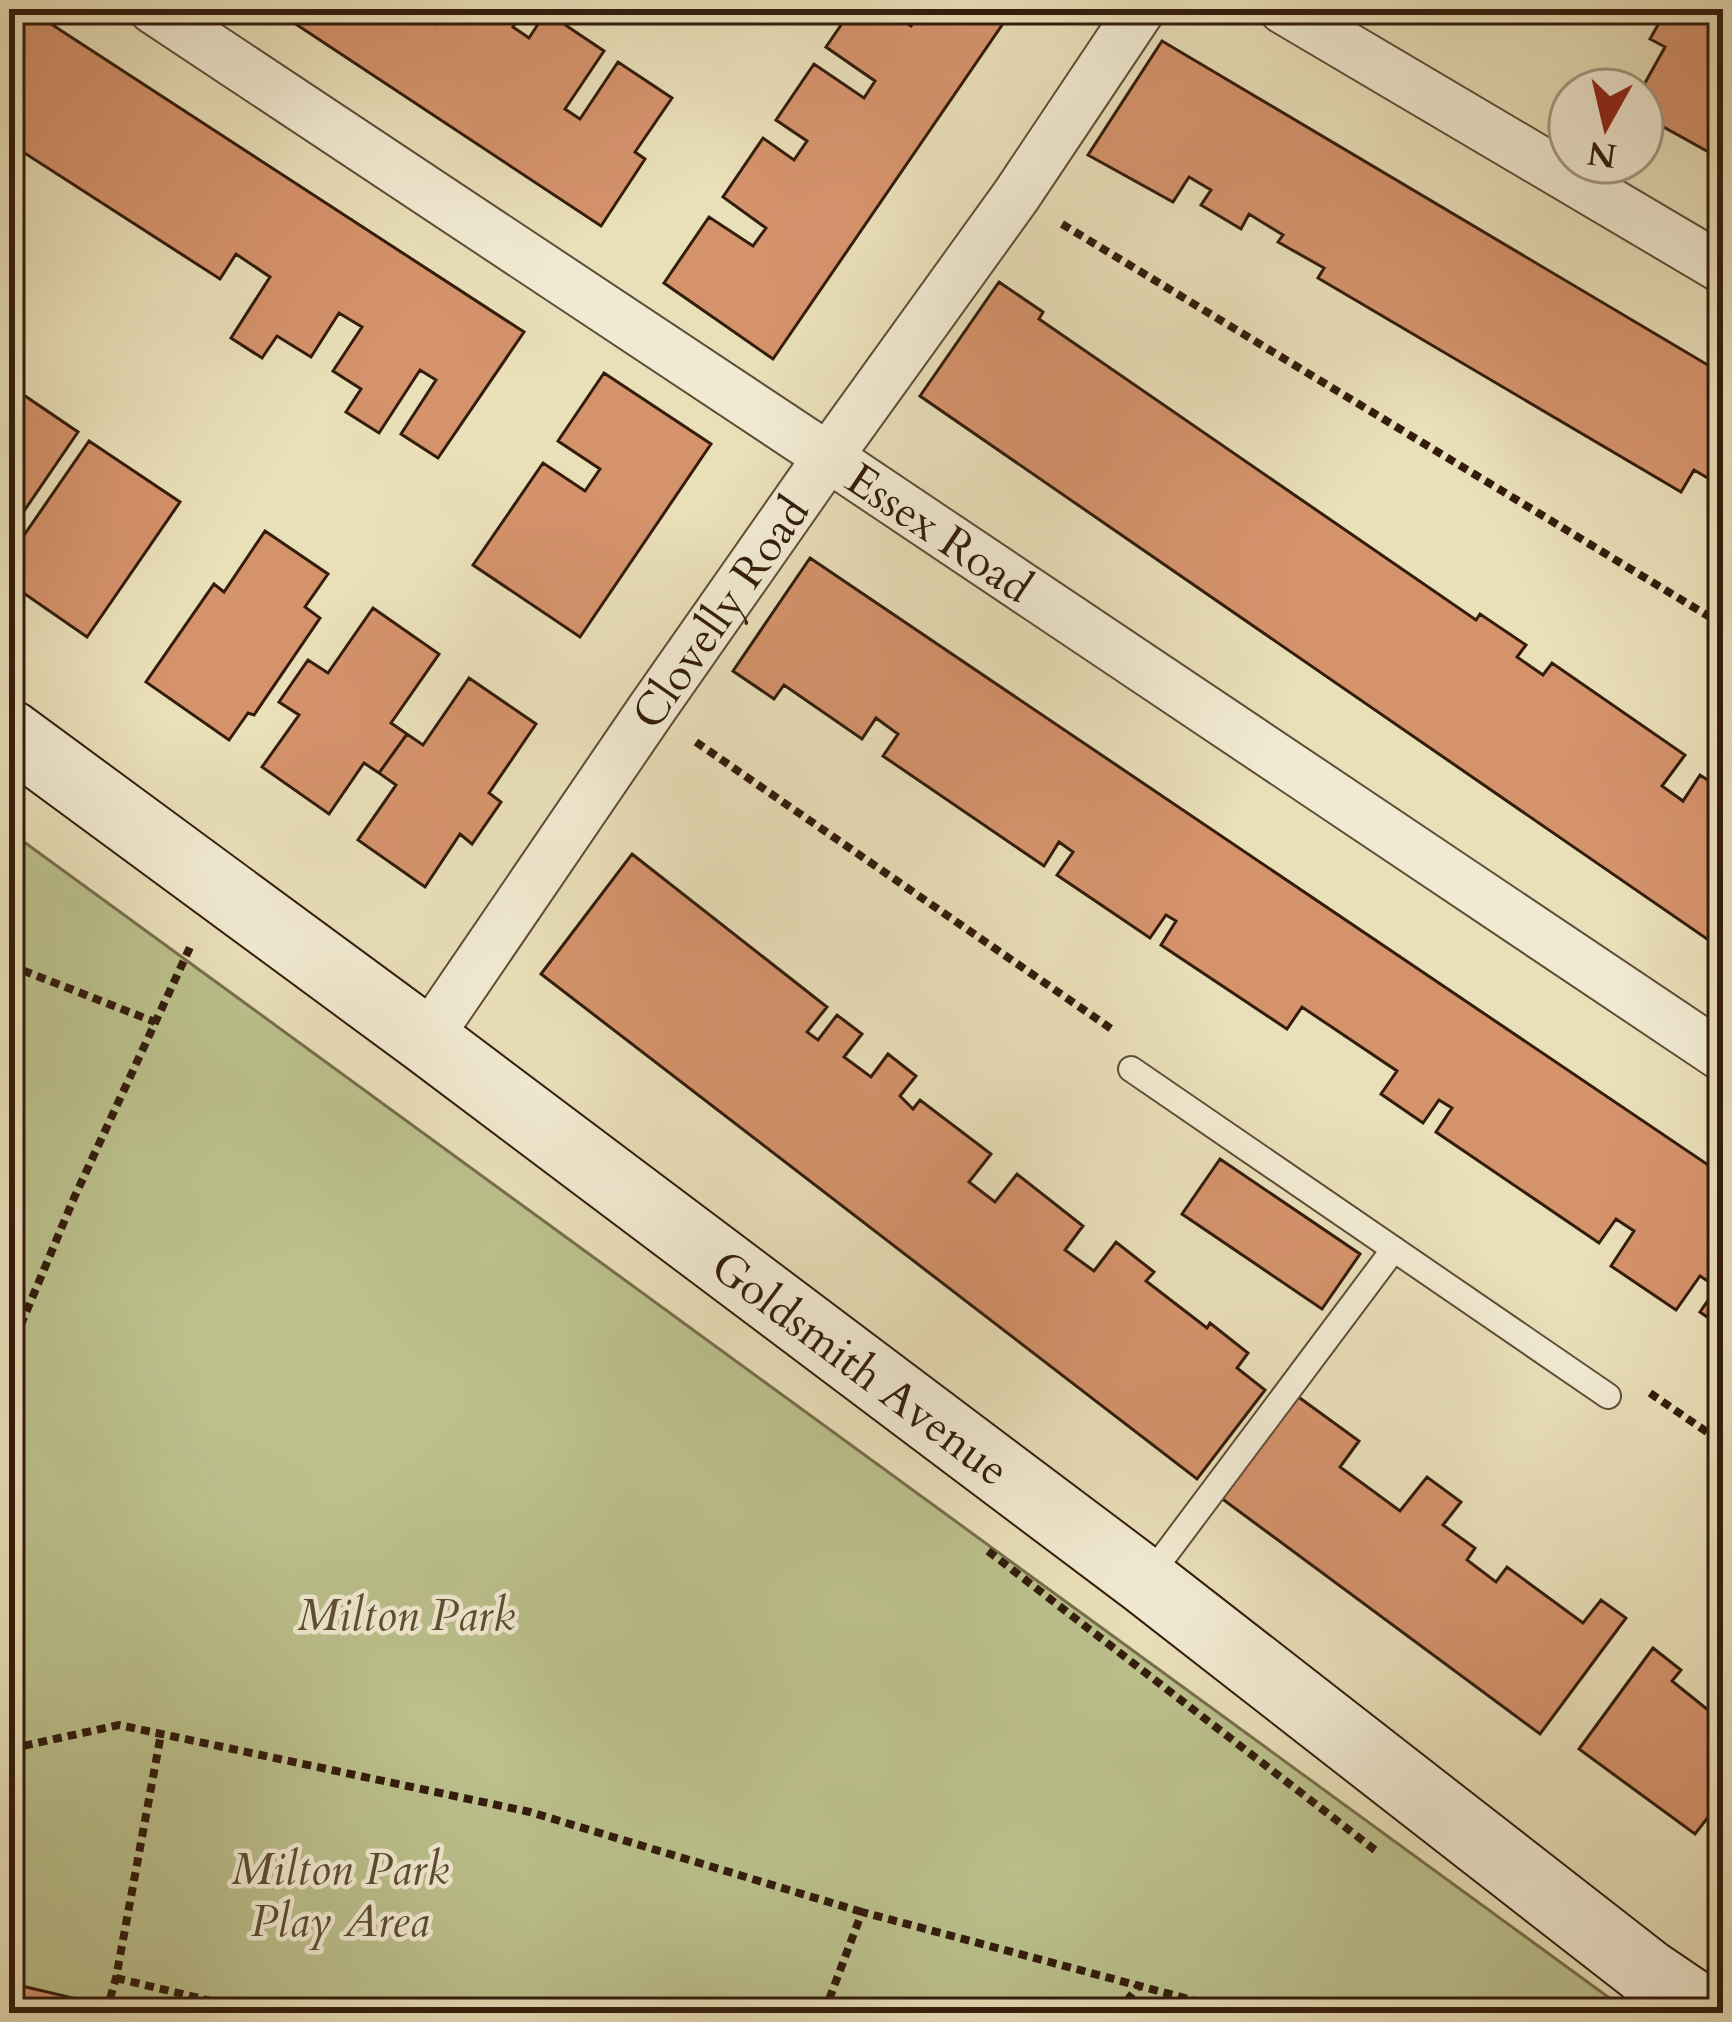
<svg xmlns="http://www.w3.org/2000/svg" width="1732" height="2022" font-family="Cardo,serif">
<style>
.park{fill:#bbc08c;stroke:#776e4c;stroke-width:3}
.building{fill:#d5936c;stroke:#331c0c;stroke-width:3}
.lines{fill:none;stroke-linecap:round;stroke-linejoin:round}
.service-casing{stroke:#604d37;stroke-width:28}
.minor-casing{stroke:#604d37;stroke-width:52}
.secondary-casing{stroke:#331c0c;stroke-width:70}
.path{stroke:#331c0c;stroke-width:8;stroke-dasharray:9 6;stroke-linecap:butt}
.service{stroke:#f1ead2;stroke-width:24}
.minor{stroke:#f1ead2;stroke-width:48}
.secondary{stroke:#f1ead2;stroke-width:66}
.labels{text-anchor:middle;stroke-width:9;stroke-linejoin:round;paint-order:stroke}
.street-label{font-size:45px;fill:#331c0c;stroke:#f1ead2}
.park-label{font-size:45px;font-style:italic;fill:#5c4d32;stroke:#f1ead2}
</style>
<rect width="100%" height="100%" fill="#e9dfb9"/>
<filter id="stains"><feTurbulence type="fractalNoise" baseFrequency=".00167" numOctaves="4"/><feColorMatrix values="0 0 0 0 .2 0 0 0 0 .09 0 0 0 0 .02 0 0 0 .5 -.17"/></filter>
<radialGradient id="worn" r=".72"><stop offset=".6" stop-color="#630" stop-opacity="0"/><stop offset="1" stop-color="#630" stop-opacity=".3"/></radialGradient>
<path class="park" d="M 9,831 L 1630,2013 L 9,2013 Z"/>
<path class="building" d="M 9,9 L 28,9 L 524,332 L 438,458 L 401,434 L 436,380 L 420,370 L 379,433 L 346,412 L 361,389 L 333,371 L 362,327 L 339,313 L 311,357 L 277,336 L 262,358 L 231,338 L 270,277 L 236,254 L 220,279 L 9,143 Z
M 273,9 L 419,9 L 418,12 L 435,24 L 445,9 L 525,9 L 513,27 L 529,38 L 546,12 L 604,51 L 565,109 L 580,119 L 618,62 L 672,98 L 635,152 L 645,159 L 601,226 Z
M 852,9 L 886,9 L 911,26 L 921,12 L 917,9 L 1013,9 L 773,359 L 664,283 L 709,217 L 753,246 L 766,228 L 723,197 L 763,138 L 794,160 L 807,141 L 776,120 L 814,64 L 864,98 L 875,81 L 826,47 Z
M 1667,9 L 1723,9 L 1723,160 L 1642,115 L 1641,90 L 1665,47 L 1650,39 Z
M 1162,41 L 1723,374 L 1723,487 L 1694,470 L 1681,492 L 1318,278 L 1324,268 L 1278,242 L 1283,235 L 1249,214 L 1241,229 L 1201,205 L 1211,190 L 1189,177 L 1173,202 L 1088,155 Z
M 999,282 L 1043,312 L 1039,319 L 1476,620 L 1480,614 L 1526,645 L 1517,657 L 1543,675 L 1552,663 L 1685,755 L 1662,786 L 1683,801 L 1700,775 L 1723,790 L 1723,950 L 920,396 Z
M 604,373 L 711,444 L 580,637 L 473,565 L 543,463 L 585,491 L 600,469 L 558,441 Z
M 9,385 L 78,432 L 9,533 Z
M 89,441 L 180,502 L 87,637 L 9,583 L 9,557 Z
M 265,531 L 328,574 L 305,607 L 320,618 L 254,715 L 248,713 L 229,740 L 146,682 L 214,584 L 224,592 Z
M 810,558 L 1723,1175 L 1723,1328 L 1700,1312 L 1717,1287 L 1700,1276 L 1676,1310 L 1611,1266 L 1634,1231 L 1616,1219 L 1599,1243 L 1436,1132 L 1452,1108 L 1439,1100 L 1423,1123 L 1381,1094 L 1397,1071 L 1302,1007 L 1287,1029 L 1161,945 L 1176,921 L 1166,915 L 1150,938 L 1057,875 L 1073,852 L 1059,842 L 1044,866 L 883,756 L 898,734 L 876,718 L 862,739 L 784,685 L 774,699 L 733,671 Z
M 373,608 L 439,654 L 391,723 L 407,734 L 379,773 L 364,763 L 329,814 L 262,767 L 299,715 L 279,702 L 308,660 L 328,673 Z
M 469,678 L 536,724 L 489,793 L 501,802 L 472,844 L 460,834 L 425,887 L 358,840 L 396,785 L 379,773 L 407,734 L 423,745 Z
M 632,854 L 827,1007 L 807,1032 L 818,1040 L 837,1015 L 862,1034 L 844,1057 L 871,1077 L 888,1054 L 916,1076 L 900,1096 L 913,1109 L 920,1100 L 991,1154 L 969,1182 L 995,1202 L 1017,1174 L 1083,1226 L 1065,1250 L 1094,1271 L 1116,1242 L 1154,1272 L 1146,1281 L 1207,1328 L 1210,1323 L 1248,1353 L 1237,1368 L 1265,1390 L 1197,1479 L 541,974 Z
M 1220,1159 L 1360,1254 L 1322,1309 L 1182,1214 Z
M 1293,1393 L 1359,1441 L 1340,1467 L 1400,1511 L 1427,1477 L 1461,1502 L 1443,1525 L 1475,1548 L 1467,1560 L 1496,1582 L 1507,1567 L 1583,1623 L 1601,1600 L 1626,1618 L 1540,1734 L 1217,1495 Z
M 1653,1648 L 1681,1670 L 1672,1681 L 1723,1722 L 1723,1798 L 1695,1834 L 1579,1749 Z
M 9,1983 L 86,2001 L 83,2013 L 9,2013 Z"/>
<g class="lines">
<defs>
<path id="service" d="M 1131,1069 L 1608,1396
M 1147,1579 L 1394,1249"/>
<g id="minor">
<path id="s1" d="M 153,9 L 828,457 L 1723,1057"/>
<path d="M 1283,9 L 1723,269"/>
<path id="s2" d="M 426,1040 L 651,710 L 828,457 L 1016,196 L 1141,9"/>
</g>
<g id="secondary">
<path id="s3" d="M 9,733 L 426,1040 L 1145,1581 L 1648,1973 L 1707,2013"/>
</g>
</defs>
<use href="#service" class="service-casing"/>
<use href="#minor" class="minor-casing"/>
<use href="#secondary" class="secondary-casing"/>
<path class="path" d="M 1062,224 L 1723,625
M 696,742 L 1113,1030
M 9,965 L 155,1022
M 9,1353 L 74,1198 L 192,943
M 1650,1393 L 1723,1443
M 988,1551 L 1375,1850
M 9,1749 L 119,1725 L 530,1812 L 862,1912
M 116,1978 L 240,2008 L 240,2013
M 106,2013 L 116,1978 L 161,1734
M 824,2013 L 862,1912 L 1241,2013
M 1118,2013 L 1138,1986"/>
<use href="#service" class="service"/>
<use href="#minor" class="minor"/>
<use href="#secondary" class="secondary"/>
</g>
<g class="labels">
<g class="street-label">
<text dy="16" stroke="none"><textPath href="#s1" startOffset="945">Essex Road</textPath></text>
<text dy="16" stroke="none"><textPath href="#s2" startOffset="519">Clovelly Road</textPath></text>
<text dy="16" stroke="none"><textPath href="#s3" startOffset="1062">Goldsmith Avenue</textPath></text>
</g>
<g class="park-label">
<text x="406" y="1630">Milton Park</text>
<text x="340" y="1884">Milton Park<tspan x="340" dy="52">Play Area</tspan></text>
</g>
</g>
<rect width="1732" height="2022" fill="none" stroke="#e9dfb9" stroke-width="48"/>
<rect x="12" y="12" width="1708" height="1998" fill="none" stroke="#331c0c" stroke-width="6"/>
<rect x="24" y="24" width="1684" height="1974" fill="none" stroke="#331c0c" stroke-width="3"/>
<g transform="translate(1606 126) rotate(188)"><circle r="57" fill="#f1ead2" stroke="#a59883" stroke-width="3"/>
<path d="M0-9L21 45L0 30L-21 45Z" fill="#8f2418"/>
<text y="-18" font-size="33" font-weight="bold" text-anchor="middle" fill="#331c0c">N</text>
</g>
<rect width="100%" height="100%" filter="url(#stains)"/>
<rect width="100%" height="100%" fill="url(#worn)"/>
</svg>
